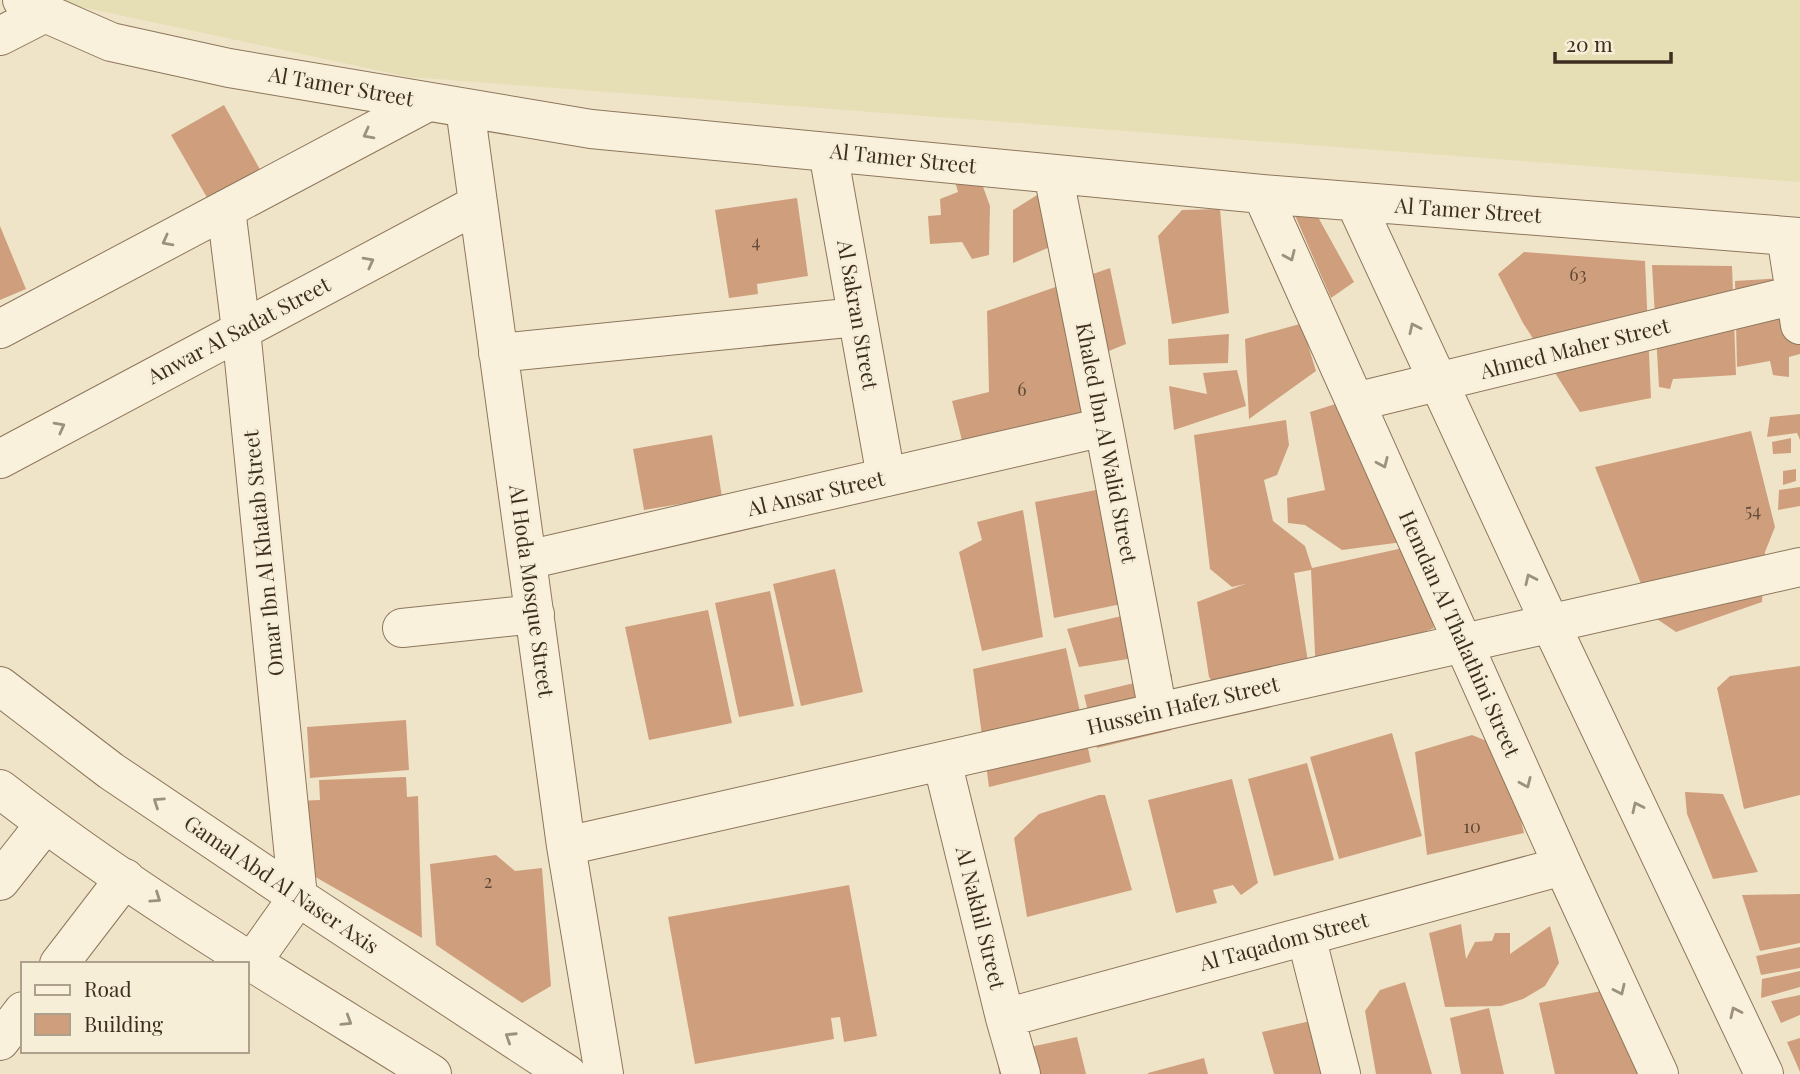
<svg xmlns="http://www.w3.org/2000/svg" width="1800" height="1074" font-family="'Playfair Display',serif">
<style>
.farmland{fill:#e6deb5}
.building{fill:#cf9f7d}
.lines{fill:none;stroke-linecap:round;stroke-linejoin:round}
.minor-casing{stroke:#8d765c;stroke-width:40}
.tertiary-casing{stroke:#8d765c;stroke-width:40}
.minor{stroke:#faf1dc;stroke-width:38}
.tertiary{stroke:#faf1dc;stroke-width:38}
.oneway{stroke:#9c907e}
.labels{text-anchor:middle;stroke-width:5;stroke-linejoin:round;paint-order:stroke}
.number-label{font-size:18px;fill:#624a37}
.street-label{font-size:21px;fill:#3d2e20;stroke:#f7eed8}
</style>
<rect width="100%" height="100%" fill="#f0e4c8"/>
<path class="farmland" d="M 49,0 L 1800,0 L 1800,182 L 409,77 Z"/>
<path class="building" d="M 224,105 L 262,173 L 209,201 L 171,135 Z
M 977,170 L 990,206 L 989,255 L 972,259 L 962,242 L 930,244 L 928,216 L 941,215 L 940,199 L 958,192 L 954,178 Z
M 1045,190 L 1059,243 L 1013,263 L 1013,210 Z
M 797,198 L 808,276 L 757,284 L 758,294 L 729,298 L 715,210 Z
M 1290,204 L 1313,208 L 1354,282 L 1331,298 Z
M 1220,209 L 1229,313 L 1172,324 L 1158,236 L 1182,210 Z
M 0,226 L 26,289 L 0,300 Z
M 1524,252 L 1645,261 L 1651,398 L 1580,412 L 1523,323 L 1498,274 Z
M 1652,265 L 1732,266 L 1736,375 L 1673,379 L 1670,389 L 1659,387 Z
M 1110,268 L 1126,344 L 1104,353 L 1114,424 L 971,476 L 952,401 L 989,392 L 987,311 Z
M 1800,277 L 1800,354 L 1789,357 L 1789,377 L 1773,375 L 1770,361 L 1737,367 L 1735,281 Z
M 1307,322 L 1313,334 L 1307,342 L 1316,371 L 1249,419 L 1245,339 Z
M 1229,334 L 1228,363 L 1169,365 L 1168,339 Z
M 1237,370 L 1246,406 L 1174,430 L 1169,386 L 1207,394 L 1203,373 Z
M 1345,401 L 1410,541 L 1342,550 L 1305,525 L 1288,523 L 1287,498 L 1325,490 L 1310,412 Z
M 1800,414 L 1800,440 L 1797,433 L 1767,437 L 1770,417 Z
M 1286,420 L 1289,445 L 1277,475 L 1264,480 L 1273,521 L 1305,546 L 1312,568 L 1412,546 L 1434,628 L 1316,675 L 1311,570 L 1294,573 L 1309,668 L 1218,689 L 1209,677 L 1197,602 L 1245,584 L 1232,587 L 1210,569 L 1194,435 Z
M 1751,431 L 1775,527 L 1765,552 L 1762,602 L 1676,632 L 1654,617 L 1595,467 Z
M 712,435 L 722,497 L 644,510 L 633,449 Z
M 1791,438 L 1791,453 L 1773,454 L 1772,442 Z
M 1796,469 L 1796,481 L 1783,485 L 1783,471 Z
M 1800,487 L 1800,506 L 1778,510 L 1779,490 Z
M 1106,488 L 1150,598 L 1054,618 L 1035,502 Z
M 1023,510 L 1043,637 L 982,651 L 959,552 L 982,540 L 977,522 Z
M 835,569 L 863,692 L 801,706 L 773,584 Z
M 770,591 L 794,706 L 739,717 L 715,603 Z
M 1151,609 L 1158,654 L 1079,667 L 1067,629 Z
M 708,610 L 732,723 L 649,740 L 625,627 Z
M 1066,648 L 1091,762 L 989,787 L 973,669 Z
M 1800,666 L 1800,795 L 1744,809 L 1717,688 L 1730,676 Z
M 1172,674 L 1172,730 L 1097,748 L 1084,695 Z
M 406,720 L 409,770 L 310,778 L 307,727 Z
M 1392,733 L 1422,836 L 1339,859 L 1310,757 Z
M 1472,735 L 1504,748 L 1524,833 L 1427,855 L 1415,752 Z
M 1307,763 L 1334,860 L 1274,876 L 1248,779 Z
M 406,777 L 407,797 L 418,796 L 422,938 L 298,867 L 296,801 L 320,800 L 319,780 Z
M 1232,779 L 1258,883 L 1241,895 L 1233,885 L 1213,890 L 1217,903 L 1176,913 L 1148,800 Z
M 1685,792 L 1723,794 L 1758,872 L 1713,879 L 1687,814 Z
M 1099,795 L 1105,795 L 1132,890 L 1027,917 L 1014,838 L 1039,814 Z
M 496,855 L 515,871 L 542,868 L 551,986 L 522,1003 L 436,945 L 430,864 Z
M 849,885 L 877,1036 L 844,1042 L 840,1017 L 831,1018 L 834,1039 L 695,1064 L 668,917 Z
M 1800,894 L 1800,943 L 1760,951 L 1742,895 Z
M 1461,924 L 1466,959 L 1475,942 L 1492,941 L 1495,933 L 1510,933 L 1510,954 L 1550,926 L 1559,963 L 1545,986 L 1523,999 L 1501,1006 L 1445,1007 L 1429,933 Z
M 1800,947 L 1800,968 L 1761,975 L 1756,956 Z
M 1800,971 L 1800,987 L 1761,998 L 1762,979 Z
M 1405,982 L 1432,1074 L 1376,1074 L 1365,1011 L 1380,990 Z
M 1607,990 L 1645,1074 L 1555,1074 L 1539,1003 Z
M 1800,995 L 1800,1015 L 1781,1023 L 1771,1001 Z
M 1489,1008 L 1504,1074 L 1461,1074 L 1450,1018 Z
M 1341,1014 L 1357,1074 L 1274,1074 L 1262,1032 Z
M 1077,1037 L 1086,1074 L 999,1074 L 997,1054 Z
M 1800,1038 L 1800,1072 L 1787,1042 Z
M 1204,1058 L 1208,1074 L 1148,1074 L 1148,1073 Z"/>
<g class="lines">
<defs>
<path id="minor" d="M 22,0 L 45,13 L 111,42 L 229,68 L 591,129 L 1262,194 L 1800,237
M 0,36 L 45,13
M 465,108 L 566,846 L 604,1074
M 828,152 L 886,477
M 1053,174 L 1104,427 L 1158,712
M 1262,194 L 1563,866 L 1659,1074
M 1355,202 L 1550,623 L 1764,1074
M 226,209 L 241,330 L 298,897
M 1786,236 L 1800,325
M 0,329 L 428,102
M 498,353 L 857,317
M 1355,402 L 1795,295
M 0,459 L 478,204
M 527,560 L 1104,427
M 402,628 L 535,614
M 942,761 L 1005,1018 L 1021,1074
M 566,846 L 1800,567
M 0,881 L 45,824
M 1306,936 L 1341,1074
M 59,964 L 125,878
M 1005,1018 L 1563,866
M 0,1041 L 23,1011"/>
<path id="tertiary" d="M 0,686 L 111,771 L 298,897 L 567,1074
M 0,789 C 136,895 286,983 432,1074
M 252,962 L 298,897"/>
</defs>
<use href="#minor" class="minor-casing"/>
<use href="#tertiary" class="tertiary-casing"/>
<use href="#minor" class="minor"/>
<use href="#tertiary" class="tertiary"/>
</g>
<defs><path id="oneway-chevron" d="M-2-3.5L2.5 0L-2 3.5" fill="none" stroke-width="1.6" stroke-linecap="round" stroke-linejoin="round" transform="scale(1.75)"/></defs>
<g class="oneway">
<use href="#oneway-chevron" transform="translate(368 134) rotate(152)"/>
<use href="#oneway-chevron" transform="translate(167 241) rotate(152)"/>
<use href="#oneway-chevron" transform="translate(1290 256) rotate(66)"/>
<use href="#oneway-chevron" transform="translate(369 262) rotate(-28)"/>
<use href="#oneway-chevron" transform="translate(1414 328) rotate(-115)"/>
<use href="#oneway-chevron" transform="translate(60 427) rotate(-28)"/>
<use href="#oneway-chevron" transform="translate(1383 463) rotate(66)"/>
<use href="#oneway-chevron" transform="translate(1530 579) rotate(-115)"/>
<use href="#oneway-chevron" transform="translate(1526 783) rotate(66)"/>
<use href="#oneway-chevron" transform="translate(158 802) rotate(-146)"/>
<use href="#oneway-chevron" transform="translate(1637 807) rotate(-115)"/>
<use href="#oneway-chevron" transform="translate(156 898) rotate(34)"/>
<use href="#oneway-chevron" transform="translate(1620 990) rotate(65)"/>
<use href="#oneway-chevron" transform="translate(1735 1012) rotate(-115)"/>
<use href="#oneway-chevron" transform="translate(347 1021) rotate(32)"/>
<use href="#oneway-chevron" transform="translate(510 1037) rotate(-147)"/>
</g>
<g class="labels">
<g class="number-label">
<text x="756" y="248">4</text>
<text x="1578" y="281">63</text>
<text x="1022" y="396">6</text>
<text x="1753" y="517">54</text>
<text x="1472" y="833">10</text>
<text x="488" y="888">2</text>
</g>
<g class="street-label">
<text transform="translate(341 87) rotate(10)" y="7">Al Tamer Street</text>
<text transform="translate(903 159) rotate(6)" y="7">Al Tamer Street</text>
<text transform="translate(1468 211) rotate(4)" y="7">Al Tamer Street</text>
<text transform="translate(857 315) rotate(80)" y="7">Al Sakran Street</text>
<text transform="translate(239 331) rotate(-28)" y="7">Anwar Al Sadat Street</text>
<text transform="translate(1575 349) rotate(-14)" y="7">Ahmed Maher Street</text>
<text transform="translate(1106 443) rotate(79)" y="7">Khaled Ibn Al Walid Street</text>
<text transform="translate(816 494) rotate(-13)" y="7">Al Ansar Street</text>
<text transform="translate(264 553) rotate(-96)" y="7">Omar Ibn Al Khatab Street</text>
<text transform="translate(531 591) rotate(82)" y="7">Al Hoda Mosque Street</text>
<text transform="translate(1459 634) rotate(66)" y="7">Hemdan Al Thalathini Street</text>
<text transform="translate(1183 706) rotate(-13)" y="7">Hussein Hafez Street</text>
<text transform="translate(281 885) rotate(34)" y="7">Gamal Abd Al Naser Axis</text>
<text transform="translate(980 918) rotate(76)" y="7">Al Nakhil Street</text>
<text transform="translate(1284 942) rotate(-15)" y="7">Al Taqadom Street</text>
</g>
</g>
<rect x="21" y="962" width="228" height="91" fill="#f7eed8" stroke="#ada18e" stroke-width="2"/>
<rect x="35" y="985" width="35" height="10" fill="#faf1dc" stroke="#ada18e" stroke-width="2"/>
<text x="84" y="997" font-size="21" fill="#3d2e20">Road</text>
<rect x="35" y="1014" width="35" height="21" fill="#cf9f7d" stroke="#ada18e" stroke-width="2"/>
<text x="84" y="1032" font-size="21" fill="#3d2e20">Building</text>
<path d="M1555 52v10h116v-10" fill="none" stroke="#3d2e20" stroke-width="3.5"/>
<text x="1566" y="52" font-size="21" fill="#3d2e20" stroke="#f7eed8" stroke-width="5" paint-order="stroke">20 m</text>
</svg>
